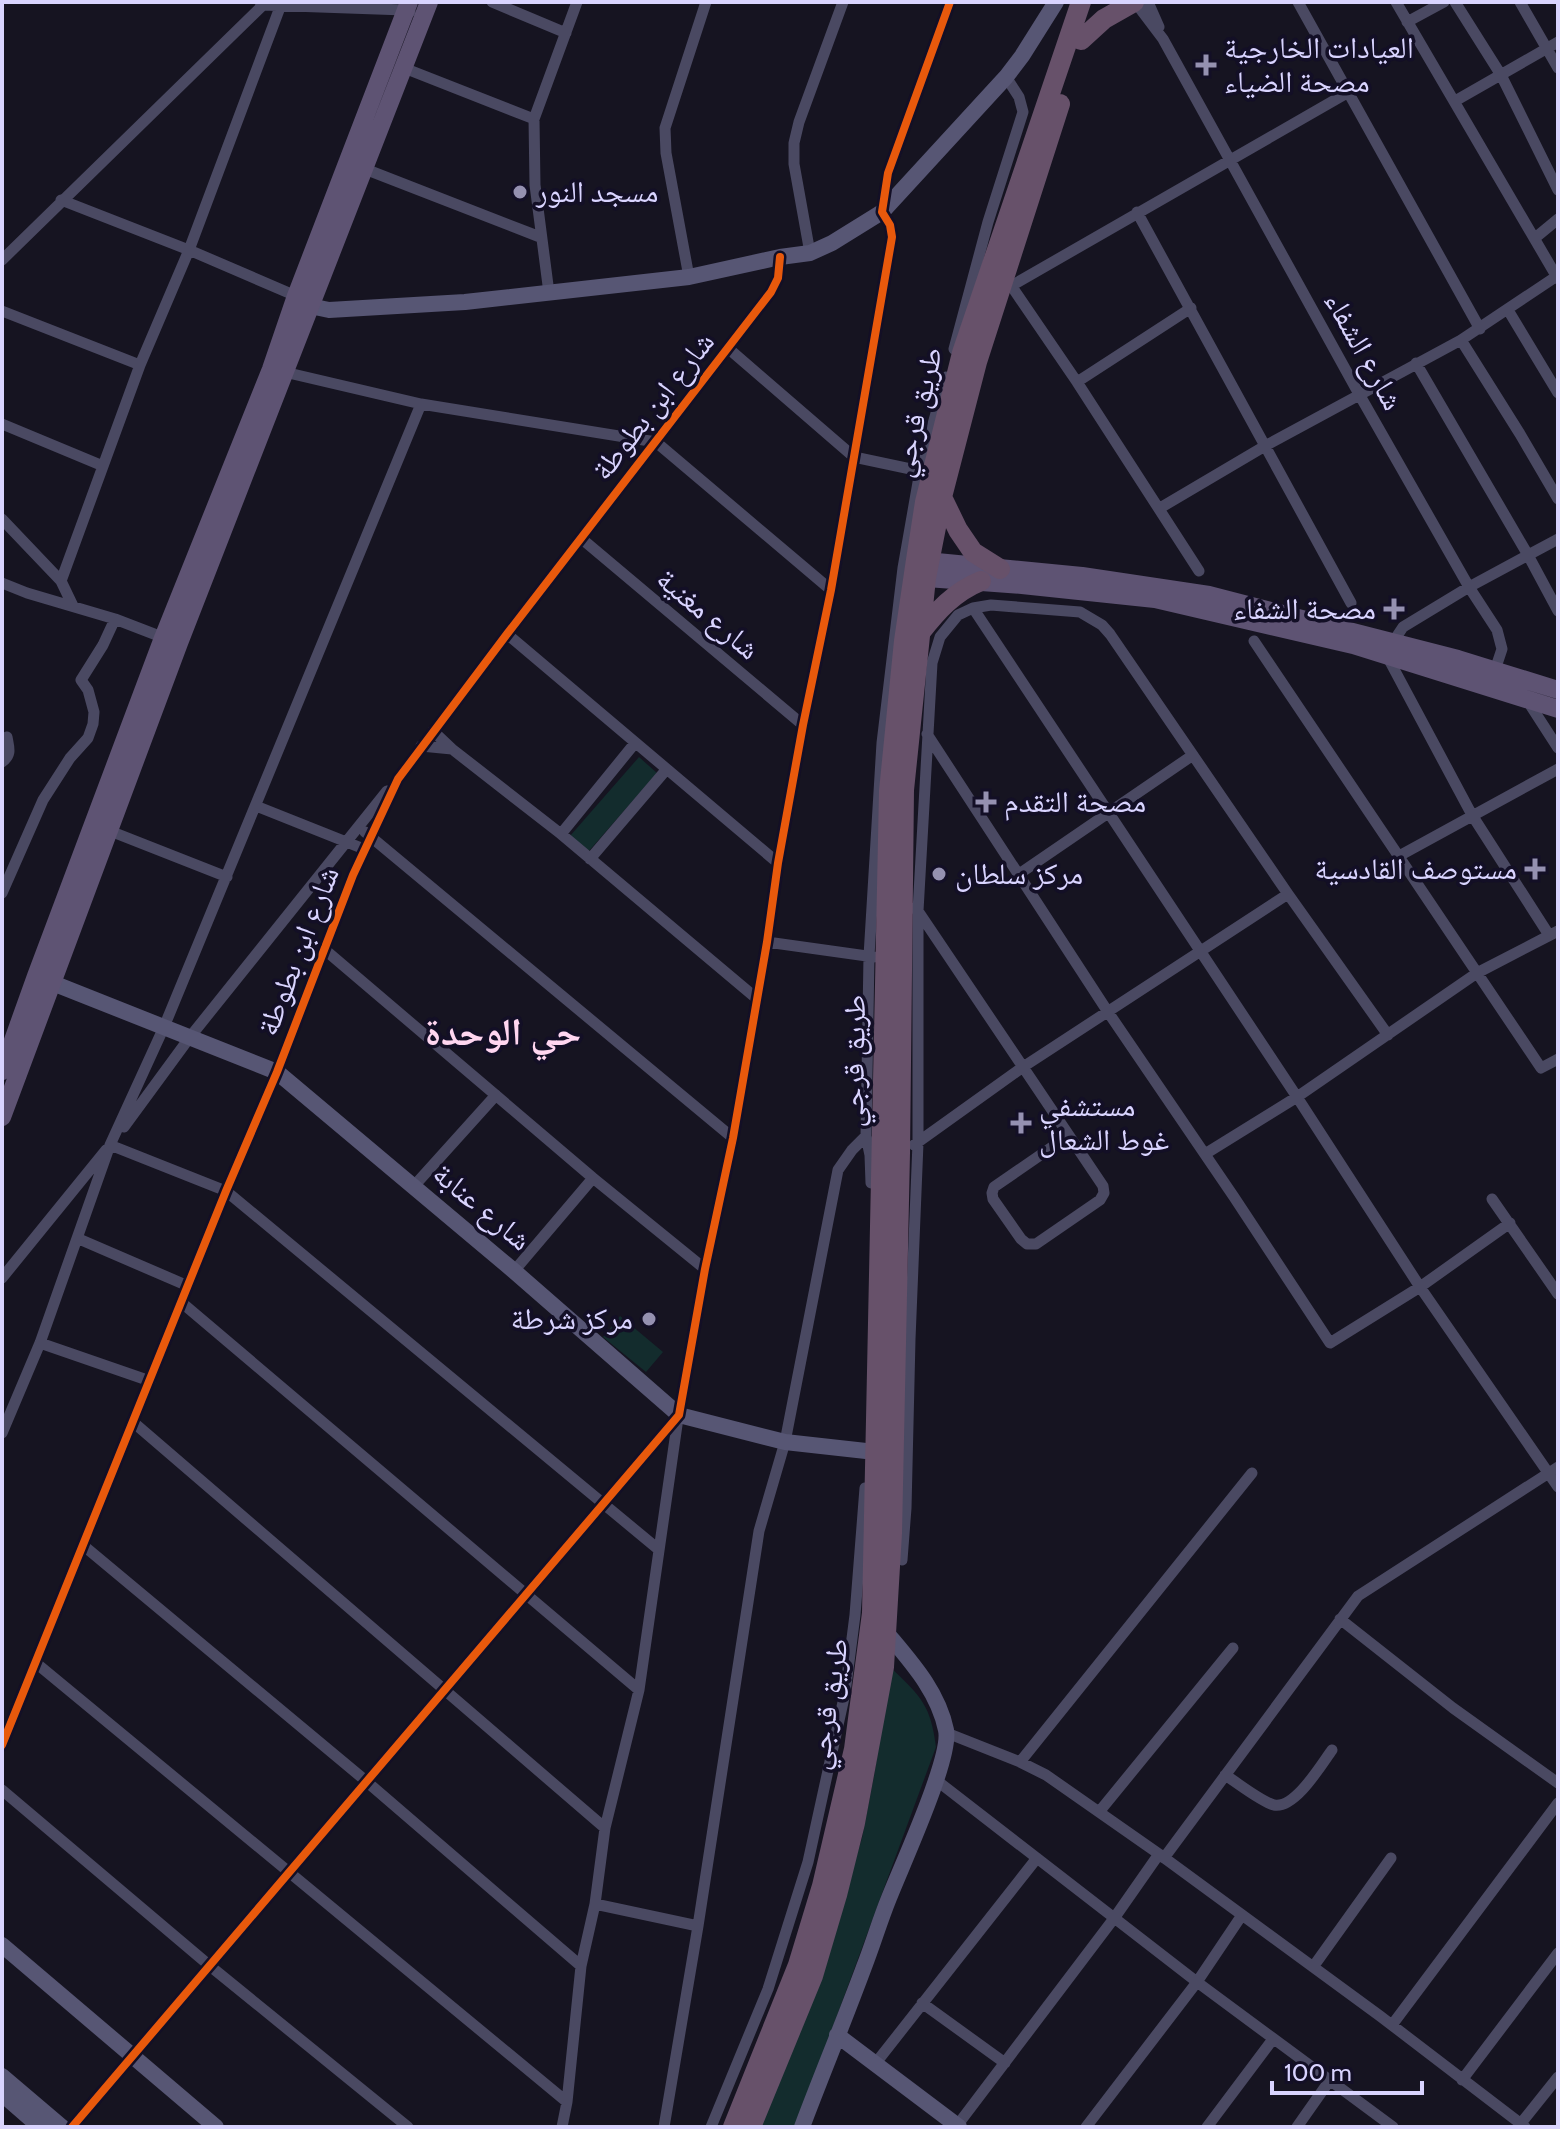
<svg xmlns="http://www.w3.org/2000/svg" width="1560" height="2129" font-family="Cabin,'Noto Naskh Arabic',sans-serif">
<style>
.green{fill:#132c2d}
.lines{fill:none;stroke-linecap:round;stroke-linejoin:round}
.street{stroke:#4a4962;stroke-width:11}
.secondary{stroke:#575674;stroke-width:16}
.primary{stroke:#5e5373;stroke-width:18}
.highway{stroke:#67516a;stroke-width:20}
.cycleway-casing{stroke:#130f26;stroke-width:13}
.cycleway{stroke:#e8590c;stroke-width:8}
.poi-dot{fill:#9591b1;stroke:#130f26;stroke-width:3}
.labels{text-anchor:middle;stroke-width:7;stroke-linejoin:round;paint-order:stroke}
.poi-label{font-size:30px;fill:#d9d4ff;stroke:#130f26;text-anchor:start}
.street-label{font-size:30px;fill:#d9d4ff;stroke:#130f26}
.district-label{font-size:38px;font-weight:bold;fill:#ffd6f0;stroke:#130f26}
</style>
<rect width="100%" height="100%" fill="#161421"/>
<path class="green" d="M 639,757 L 657,773 L 588,852 L 570,836 Z
M 620,1316 L 663,1352 L 646,1372 L 603,1337 Z
M 891,1668 C 921,1696 931,1706 936,1747 L 796,2127 L 761,2127 L 838,1916 L 862,1838 L 874,1776 Z"/>
<g class="lines">
<path class="street" d="M 260,2 L 263,5 L 405,10 L 410,12
M 492,2 L 566,33
M 1135,2 L 1163,39 L 1359,394 L 1469,587 L 1497,630 L 1502,649 L 1493,676
M 1148,2 L 1159,27
M 1298,2 L 1480,329
M 1396,2 L 1558,279
M 1455,2 L 1501,75 L 1558,190
M 1520,2 L 1558,68
M 1407,22 L 1444,2
M 404,68 L 534,119
M 1455,101 L 1558,42
M 365,169 L 540,237
M 61,200 L 189,250 L 296,296
M 1137,212 L 1351,603
M 1535,238 L 1558,219
M 810,253 L 794,164 L 794,143 L 799,122 L 843,2
M 2,260 L 263,5
M 689,277 L 666,153 L 665,128 L 706,2
M 1008,281 L 1077,382 L 1199,571
M 1011,286 L 1347,93
M 549,293 L 535,185 L 534,119 L 577,2
M 1508,310 L 1558,393
M 2,311 L 140,365
M 1461,340 L 1520,434 L 1558,499
M 729,349 L 854,457 L 920,471
M 954,349 L 988,222 L 1023,112 L 1019,97 L 1006,77
M 1416,363 L 1528,555 L 1558,611
M 280,371 L 421,404 L 656,442 L 831,590
M 1077,382 L 1191,308
M 2,424 L 103,466
M 1160,508 L 1265,446 L 1461,340 L 1557,276
M 2,519 L 61,581
M 582,539 L 803,725
M 2,583 L 27,593 L 115,619 L 167,639
M 73,606 L 61,581 L 140,365 L 189,250 L 282,2
M 973,608 L 1297,1097 L 1420,1287 L 1558,1487
M 507,634 L 778,863
M 1254,641 L 1541,1068 L 1558,1059
M 1393,642 L 1403,627 L 1469,587 L 1558,539
M 1387,656 L 1472,815 L 1549,935
M 1527,700 L 1558,748
M 927,734 L 1108,1012 L 1234,1197 L 1330,1343 L 1420,1287 L 1510,1223
M 421,746 L 452,749 L 433,731
M 452,749 L 561,834 L 756,998
M 2,762 C 12,755 9,748 7,737
M 256,806 L 364,849
M 110,831 L 227,877
M 365,832 L 733,1138
M 561,834 L 635,743
M 1399,856 L 1558,769
M 590,859 L 666,770
M 1019,874 L 1193,755
M 2,893 L 43,800 L 70,758 L 88,738 L 93,724 L 94,712 L 88,690 L 81,680 L 103,645 L 115,619
M 914,908 L 918,911 L 932,663 L 940,637 L 958,615 L 973,608 L 991,605 L 1080,612 L 1102,625 L 1110,634 L 1288,894 L 1388,1035
M 767,942 L 874,957
M 324,949 L 593,1178 L 705,1269
M 124,1127 L 190,1037 L 387,791
M 866,1136 L 870,1155 L 871,1183
M 110,1145 L 226,1191 L 658,1549
M 914,1145 L 1023,1067 L 1288,894
M 1205,1154 L 1297,1097 L 1477,973 L 1558,931
M 414,1186 L 496,1095
M 1492,1199 L 1558,1294
M 79,1239 L 188,1286
M 514,1271 L 593,1178
M 2,1278 L 106,1150
M 181,1302 L 639,1690
M 40,1343 L 150,1381
M 133,1422 L 605,1828
M 2,1433 L 40,1343 L 110,1145 L 164,1027 L 421,404
M 84,1546 L 366,1781 L 581,1966
M 902,1560 L 906,1508 L 910,1339 L 918,1143 L 918,911 L 1103,1186 L 1104,1193 L 1100,1200 L 1036,1244 L 1027,1244 L 1021,1239 L 993,1199 L 992,1193 L 994,1187 L 1068,1136
M 1340,1619 L 1453,1708 L 1558,1783
M 36,1663 L 567,2102
M 947,1733 L 1020,1762 L 1046,1775 L 1159,1854 L 1380,2016 L 1525,2127
M 2,1745 L 226,1191 L 277,1072 L 353,875 L 398,779 L 507,634 L 771,292 L 778,278 L 780,257
M 1020,1762 L 1252,1473
M 1225,1775 C 1238,1783 1260,1801 1274,1805 C 1295,1809 1321,1765 1332,1750
M 936,1780 L 1197,1982 L 1393,2127
M 2,1790 L 210,1966 L 408,2127
M 1099,1812 L 1233,1648
M 1164,1858 L 1358,1596 L 1558,1467
M 595,1904 L 698,1926
M 1313,1967 L 1391,1858
M 922,2003 L 1005,2063
M 1392,2025 L 1558,1803
M 875,2064 L 1037,1858
M 1462,2080 L 1558,1953
M 72,2127 L 679,1415 L 705,1269 L 733,1138 L 767,942 L 778,863 L 803,725 L 831,590 L 892,237 L 890,225 L 882,212 L 888,173 L 950,2
M 562,2127 L 567,2102 L 581,1966 L 595,1904 L 605,1828 L 639,1690 L 678,1418
M 664,2127 L 698,1926 L 759,1531 L 785,1442 L 838,1170 L 852,1150 L 866,1136 L 869,956 L 882,743 L 903,568 L 920,471 L 946,377
M 711,2127 L 768,1989 L 808,1862 L 845,1693 L 855,1615 L 865,1488
M 956,2127 L 1115,1917 L 1159,1854
M 1086,2127 L 1197,1982 L 1242,1915
M 1207,2127 L 1273,2039
M 1297,2127 L 1330,2080
M 1518,2127 L 1558,2077"/>
<path class="secondary" d="M 301,300 L 310,306 L 329,310 L 465,302 L 689,277 L 780,257 L 810,253 L 832,243 L 882,212 L 1006,77 L 1022,56 L 1056,2
M 40,978 L 277,1072 L 514,1271 L 679,1415 L 785,1442 L 884,1453
M 2,1945 L 216,2127
M 837,2035 L 959,2127
M 2,2076 L 62,2127
M 2,2094 L 40,2127
M 802,2127 C 822,2074 844,2021 864,1967 C 873,1944 880,1920 889,1898 C 901,1867 952,1757 946,1730 C 938,1691 911,1662 886,1632"/>
<path class="primary" d="M 916,560 L 1082,576 L 1209,595 L 1458,659 L 1558,690
M 913,577 L 1022,585 L 1155,599 L 1353,645 L 1558,709
M 2,1071 L 36,976 L 163,638 L 271,369 L 296,296 L 409,2
M 2,1117 L 179,643 L 429,2"/>
<path class="highway" d="M 1081,40 L 1104,19 L 1134,2
M 942,497 L 958,530 L 973,552 L 1000,569
M 920,633 C 937,611 954,592 981,581
M 733,2127 L 798,1965 L 822,1886 L 854,1749 L 872,1613 L 889,791 L 904,641 L 916,560 L 925,502 L 962,353 L 1081,2
M 751,2127 L 813,1976 L 837,1895 L 855,1823 L 884,1667 L 892,1533 L 900,1153 L 904,790 L 926,578 L 942,497 L 977,362 L 1060,104"/>
<defs>
<path id="cycleway" d="M 2,1745 L 226,1191 L 277,1072 L 353,875 L 398,779 L 507,634 L 771,292 L 778,278 L 780,257
M 72,2127 L 679,1415 L 705,1269 L 733,1138 L 767,942 L 778,863 L 803,725 L 831,590 L 892,237 L 890,225 L 882,212 L 888,173 L 950,2"/>
</defs>
<use href="#cycleway" class="cycleway-casing"/>
<use href="#cycleway" class="cycleway"/>
</g>
<g class="poi-dot">
<path d="M1202 53h8v8h8v8h-8v8h-8v-8h-8v-8h8z"/>
<circle cx="520" cy="192" r="8"/>
<path d="M1390 597h8v8h8v8h-8v8h-8v-8h-8v-8h8z"/>
<path d="M982 790h8v8h8v8h-8v8h-8v-8h-8v-8h8z"/>
<path d="M1531 857h8v8h8v8h-8v8h-8v-8h-8v-8h8z"/>
<circle cx="939" cy="874" r="8"/>
<path d="M1017 1111h8v8h8v8h-8v8h-8v-8h-8v-8h8z"/>
<circle cx="649" cy="1319" r="8"/>
</g>
<g class="labels">
<g class="poi-label">
<text x="1224" y="58">العيادات الخارجية<tspan x="1224" dy="34">مصحة الضياء</tspan></text>
<text x="536" y="202">مسجد النور</text>
<text x="1376" y="619" text-anchor="end">مصحة الشفاء</text>
<text x="1004" y="812">مصحة التقدم</text>
<text x="1517" y="879" text-anchor="end">مستوصف القادسية</text>
<text x="955" y="884">مركز سلطان</text>
<text x="1039" y="1116">مستشفي<tspan x="1039" dy="34">غوط الشعال</tspan></text>
<text x="633" y="1329" text-anchor="end">مركز شرطة</text>
</g>
<g class="street-label">
<text transform="translate(1364 351) rotate(61)" y="10">شارع الشفاء</text>
<text transform="translate(653 406) rotate(-52)" y="10">شارع ابن بطوطة</text>
<text transform="translate(917 412) rotate(-76)" y="10">طريق قرجي</text>
<text transform="translate(708 614) rotate(40)" y="10">شارع مغنية</text>
<text transform="translate(298 951) rotate(-69)" y="10">شارع ابن بطوطة</text>
<text transform="translate(854 1061) rotate(-89)" y="10">طريق قرجي</text>
<text transform="translate(482 1207) rotate(40)" y="10">شارع عنابة</text>
<text transform="translate(828 1704) rotate(-81)" y="10">طريق قرجي</text>
</g>
<g class="district-label">
<text x="503" y="1045">حي الوحدة</text>
</g>
</g>
<rect width="1560" height="2129" fill="none" stroke="#d9d4ff" stroke-width="8"/>
<path d="M1272 2081v12h150v-12" fill="none" stroke="#d9d4ff" stroke-width="4"/>
<text x="1284" y="2081" font-size="24" fill="#d9d4ff" stroke="#130f26" stroke-width="6" paint-order="stroke">100 m</text>
</svg>
